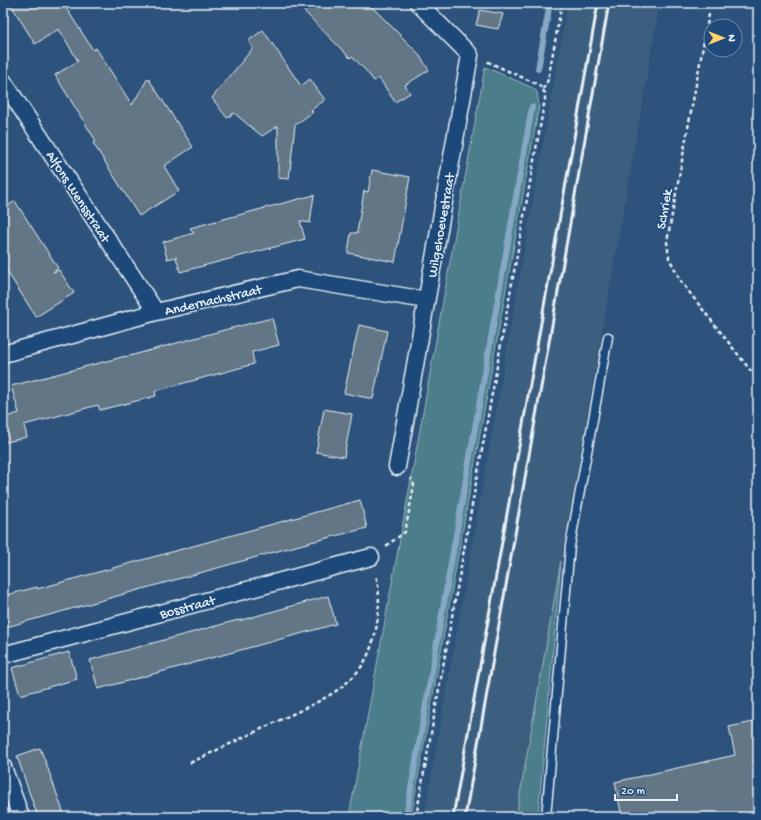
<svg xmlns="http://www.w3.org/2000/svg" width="761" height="820" font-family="'Gochi Hand',sans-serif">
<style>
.built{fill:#3e5e7f}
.green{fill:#4c7e8a;stroke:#9ab8c1}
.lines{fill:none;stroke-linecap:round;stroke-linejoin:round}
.stream{stroke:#87a8c5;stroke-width:6}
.building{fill:#647685;stroke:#e8f1f8}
.service-casing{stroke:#e8f1f8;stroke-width:11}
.minor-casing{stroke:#e8f1f8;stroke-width:19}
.path{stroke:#e8f1f8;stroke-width:2.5;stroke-dasharray:4 3;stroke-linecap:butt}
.service{stroke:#1f4a7a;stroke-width:8}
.minor{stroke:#1f4a7a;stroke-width:16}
.rail{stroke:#e8f1f8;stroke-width:3}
.labels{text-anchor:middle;stroke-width:3;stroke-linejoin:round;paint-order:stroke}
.street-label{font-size:14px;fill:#e8f1f8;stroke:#1f4a7a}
</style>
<rect width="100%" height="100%" fill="#2d537c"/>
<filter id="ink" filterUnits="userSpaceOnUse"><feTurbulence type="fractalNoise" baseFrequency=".025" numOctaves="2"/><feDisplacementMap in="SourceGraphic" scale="8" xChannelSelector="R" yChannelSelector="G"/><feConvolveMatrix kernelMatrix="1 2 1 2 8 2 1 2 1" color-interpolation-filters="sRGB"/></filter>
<g filter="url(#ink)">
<path class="built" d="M 568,3 L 660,3 L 516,817 L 424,817 Z"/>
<path class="green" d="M 485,67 L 533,88 L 537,92 L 539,106 L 411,817 L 349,817 L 412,474 Z
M 561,561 L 538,817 L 516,817 Z"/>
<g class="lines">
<path class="stream" d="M 538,69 L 550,3
M 406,817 L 532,107"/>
</g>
<path class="building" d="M 10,3 L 63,3 L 93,50 L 96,48 L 132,105 L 148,78 L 193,147 L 164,166 L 179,191 L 139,216 L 93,143 L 96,141 L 55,75 L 78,61 L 59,29 L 35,44 Z
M 296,3 L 368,3 L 418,53 L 429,70 L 405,85 L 410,93 L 395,102 L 379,78 L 374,81 L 367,72 L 352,56 L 350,58 Z
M 480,10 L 503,14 L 498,29 L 476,25 Z
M 263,30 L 301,86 L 310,79 L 325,100 L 311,110 L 313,112 L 295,125 L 289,179 L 278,178 L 278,126 L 262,136 L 234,113 L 227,118 L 212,98 L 253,48 L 248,41 Z
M 372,170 L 410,177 L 395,262 L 348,253 L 351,233 L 357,233 L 364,191 L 368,192 Z
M 314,195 L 310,223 L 300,221 L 305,239 L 180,272 L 176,257 L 167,259 L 163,242 L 194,233 L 190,228 Z
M 15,201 L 58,268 L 53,272 L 59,270 L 74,293 L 36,317 L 3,265 L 3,209 Z
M 272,318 L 279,345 L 252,352 L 254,364 L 155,391 L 156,396 L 100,410 L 98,405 L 24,425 L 27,437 L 3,443 L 3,418 L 19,413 L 11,386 L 126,356 L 126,357 L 224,330 Z
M 359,325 L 387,331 L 373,399 L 344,393 Z
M 324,409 L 352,414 L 344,457 L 316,452 Z
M 360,500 L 367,528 L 303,544 L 3,628 L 3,596 L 37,587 L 37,589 Z
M 328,596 L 336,624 L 98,689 L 90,660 L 238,620 L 238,621 Z
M 69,652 L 77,679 L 20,695 L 12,668 Z
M 758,721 L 758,817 L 622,817 L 615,782 L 735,755 L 729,727 Z
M 40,748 L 47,766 L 65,817 L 38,817 L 29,792 L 17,756 Z"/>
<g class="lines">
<defs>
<path id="service" d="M 546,817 L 570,546 L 608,337"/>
<path id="minor" d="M 3,81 L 156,312
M 3,354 L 156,312 L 298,279 L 426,300
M 397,467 L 470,55 L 418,3
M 3,655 L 371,557
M 3,767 L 21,817"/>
</defs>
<use href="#service" class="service-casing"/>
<use href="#minor" class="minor-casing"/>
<path class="path" d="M 709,14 L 667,242 L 669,258 L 682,283 L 758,380
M 543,89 L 548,80 L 562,3
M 386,546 L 405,532 L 414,485 L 411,478
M 190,763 C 219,749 247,736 276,722 C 304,708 338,696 358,671 C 377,649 383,602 376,575
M 416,817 L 545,99 L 545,93 L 539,85 L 486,61"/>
<use href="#service" class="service"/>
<use href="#minor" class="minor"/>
<path class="rail" d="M 453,817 L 598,3
M 465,817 L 609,3"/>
</g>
</g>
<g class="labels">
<g class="street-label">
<text transform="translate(79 196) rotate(57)" y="5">Alfons Wensstraat</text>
<text transform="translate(663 209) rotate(-80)" y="5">Schriek</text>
<text transform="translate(440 225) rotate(-80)" y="5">Wilgehoevestraat</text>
<text transform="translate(213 299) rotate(-13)" y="5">Andernachstraat</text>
<text transform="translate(187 606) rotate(-15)" y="5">Bosstraat</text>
</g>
</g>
<rect width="761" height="820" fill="none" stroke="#1f4a7a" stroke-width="16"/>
<rect x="8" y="8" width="745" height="804" fill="none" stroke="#e8f1f8" stroke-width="1.5" filter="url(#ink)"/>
<g transform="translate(723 38) rotate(90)"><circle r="19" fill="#1f4a7a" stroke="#6f8dac"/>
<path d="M0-3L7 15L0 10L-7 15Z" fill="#ffd166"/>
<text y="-6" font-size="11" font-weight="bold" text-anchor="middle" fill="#e8f1f8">N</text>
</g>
<path d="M615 794v6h62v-6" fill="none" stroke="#e8f1f8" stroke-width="2"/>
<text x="621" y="794" font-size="12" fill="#e8f1f8" stroke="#1f4a7a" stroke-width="3" paint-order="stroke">20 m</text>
</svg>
